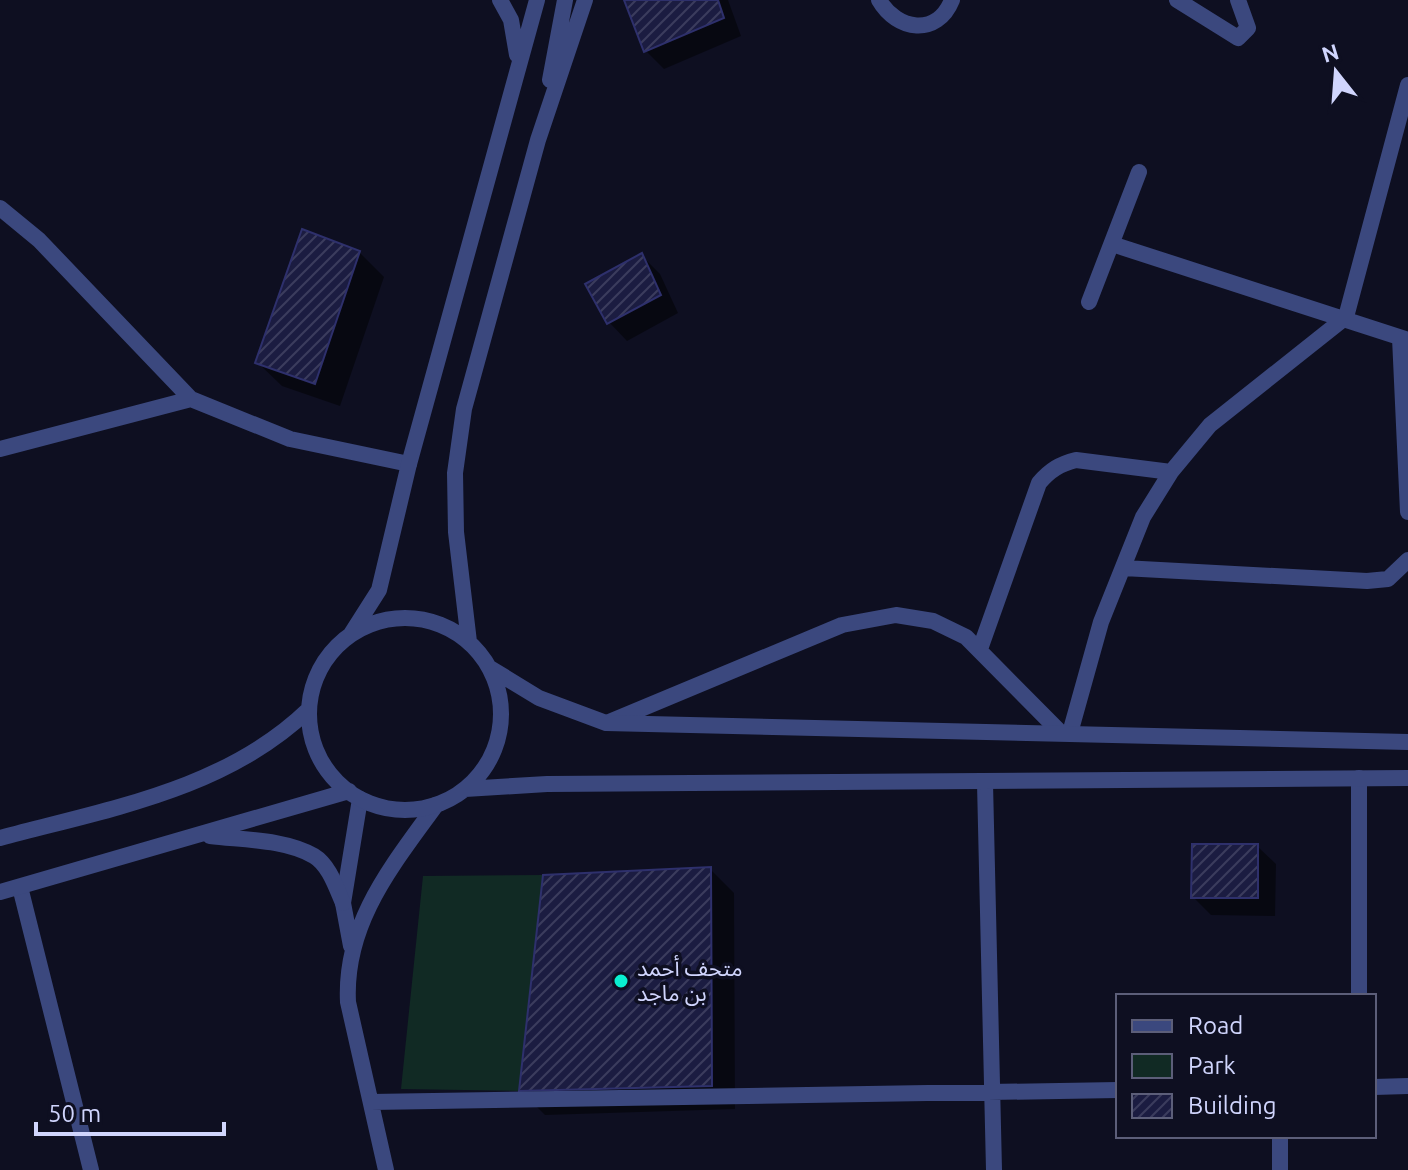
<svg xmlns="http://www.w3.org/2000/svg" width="1408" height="1170" font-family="Ubuntu,'Noto Sans Arabic',sans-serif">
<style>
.green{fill:#112a24}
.shadow{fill:#0007}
.building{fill:url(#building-hatch);stroke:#2e306c;stroke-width:2}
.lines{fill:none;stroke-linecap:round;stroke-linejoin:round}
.minor{stroke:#3b487e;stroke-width:16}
.tertiary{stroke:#3b487e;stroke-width:16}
.poi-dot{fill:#0aefd0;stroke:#0e0f21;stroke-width:3}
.labels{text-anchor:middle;stroke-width:7;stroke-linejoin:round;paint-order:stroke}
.poi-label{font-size:22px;fill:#d0d5fd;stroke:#0e0f21;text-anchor:start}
</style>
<defs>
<pattern id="building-hatch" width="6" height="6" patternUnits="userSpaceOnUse" patternTransform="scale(2)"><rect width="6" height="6" fill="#1b1c41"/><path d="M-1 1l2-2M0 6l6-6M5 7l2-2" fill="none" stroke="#3b3c5d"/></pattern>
</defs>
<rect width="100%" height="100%" fill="#0e0f21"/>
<path class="green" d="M 543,875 L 519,1091 L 401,1089 L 423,876 Z"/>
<path class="shadow" d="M 627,0 L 728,0 L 741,36 L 664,69 L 646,51 Z
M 359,252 L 384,277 L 340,406 L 282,386 L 257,362 Z
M 642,256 L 660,274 L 678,313 L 627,341 L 609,322 Z
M 1257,846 L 1276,864 L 1275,916 L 1211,915 L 1193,897 Z
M 710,869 L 734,893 L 735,1109 L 545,1115 L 521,1091 Z"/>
<path class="building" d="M 624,0 L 718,0 L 724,18 L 644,52 Z
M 302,229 L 360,251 L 315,384 L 255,363 Z
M 642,253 L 661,295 L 607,324 L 585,284 Z
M 1192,844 L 1258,844 L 1258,898 L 1191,898 Z
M 711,867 L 712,1086 L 519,1091 L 543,875 Z"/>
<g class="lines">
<path class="minor" d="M 879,0 C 897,31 937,37 952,0
M 1177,0 L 1238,38 L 1248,28 L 1238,0
M 0,208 L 39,240 L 191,399 L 290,439 L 409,464
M 1112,244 L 1408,340
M 1089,302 L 1139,172
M 1400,338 L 1408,512
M 0,449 L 191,399
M 1123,568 L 1367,581 L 1388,579 L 1408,560
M 980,649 L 1039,483 C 1050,470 1060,464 1076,460 L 1171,472
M 607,723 L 842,625 L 896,615 L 933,621 L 966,637 L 1060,732
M 1070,733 L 1101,622 L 1143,517 L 1171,472 L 1210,425 L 1346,317 L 1408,85
M 1359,778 L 1359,996
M 985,783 L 994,1170
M 20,887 L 91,1170
M 351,946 L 343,903 L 360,799
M 1374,1087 L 1408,1086
M 371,1102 L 1118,1090
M 1280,1136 L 1280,1170
M 386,1170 L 348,1002 C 344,923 392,866 436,805"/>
<path class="tertiary" d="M 500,0 L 511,20 L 517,55
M 550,80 L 565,0
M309 714a96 96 0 1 1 192 0a96 96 0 1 1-192 0Z
M 351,634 L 379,590 L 409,464 L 537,0
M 469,642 L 456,532 L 455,473 L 464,409 L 538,140 L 585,0
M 490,668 L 539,698 L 606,723 L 1408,742
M 465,789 L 547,784 L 1408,778
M 210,836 C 242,840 285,839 314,856 C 329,865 336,887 343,903
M 0,838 C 107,809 225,790 308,710
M 0,892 L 349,791"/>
</g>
<circle class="poi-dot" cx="621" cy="981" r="8"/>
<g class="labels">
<g class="poi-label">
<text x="637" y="976">متحف أحمد<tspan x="637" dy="25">بن ماجد</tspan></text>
</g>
</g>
<rect x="1116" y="994" width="260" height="144" fill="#0e0f21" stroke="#5c5e79" stroke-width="2"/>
<rect x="1132" y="1020" width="40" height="12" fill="#3b487e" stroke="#5c5e79" stroke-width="2"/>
<text x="1188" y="1034" font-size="24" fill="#d0d5fd">Road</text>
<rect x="1132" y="1054" width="40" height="24" fill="#112a24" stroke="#5c5e79" stroke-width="2"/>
<text x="1188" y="1074" font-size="24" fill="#d0d5fd">Park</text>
<rect x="1132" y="1094" width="40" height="24" fill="url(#building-hatch)" stroke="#5c5e79" stroke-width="2"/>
<text x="1188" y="1114" font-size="24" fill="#d0d5fd">Building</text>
<g transform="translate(1336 72) rotate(343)" stroke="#0e0f21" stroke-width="6" paint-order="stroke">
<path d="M0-6L14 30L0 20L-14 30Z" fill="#d0d5fd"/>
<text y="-12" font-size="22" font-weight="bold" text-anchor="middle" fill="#d0d5fd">N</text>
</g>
<path d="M36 1122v12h188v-12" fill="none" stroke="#d0d5fd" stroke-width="4"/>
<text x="48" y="1122" font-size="24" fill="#d0d5fd" stroke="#0e0f21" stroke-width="6" paint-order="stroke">50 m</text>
</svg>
